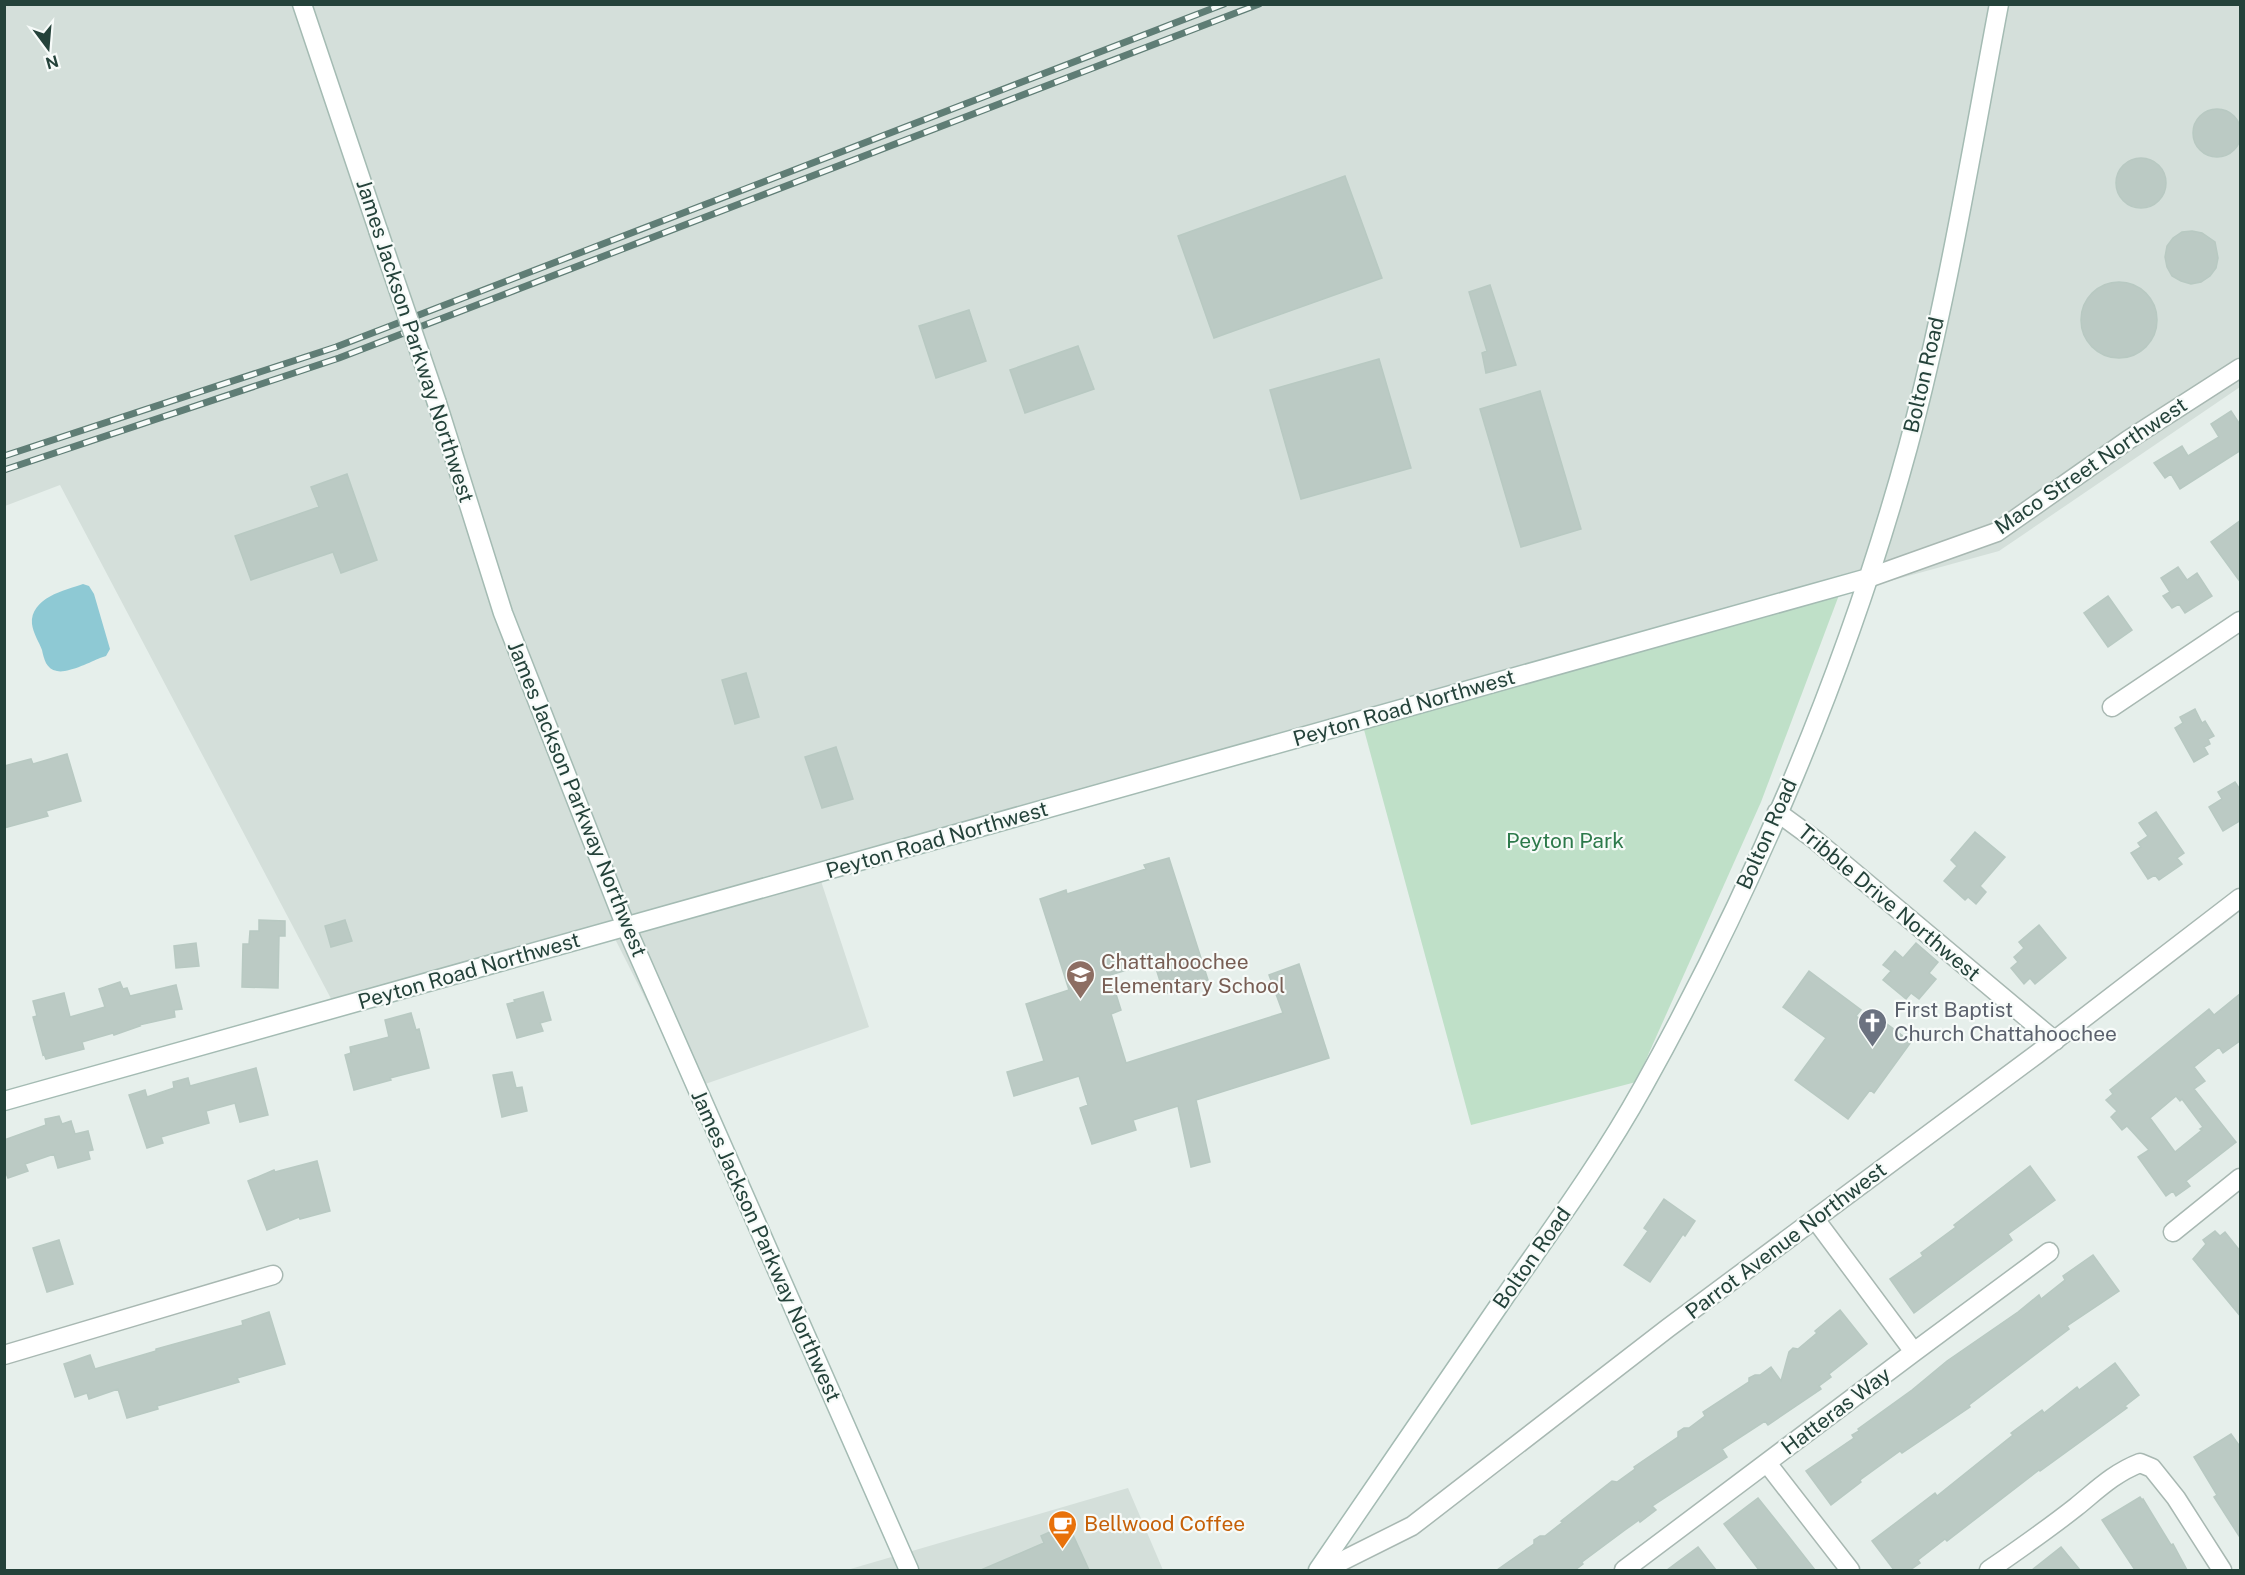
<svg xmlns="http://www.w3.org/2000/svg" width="2245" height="1575" font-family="'Public Sans',sans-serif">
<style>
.built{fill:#d4dfda}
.green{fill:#bfe0c8}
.water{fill:#8ec9d4}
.building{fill:#bbcac4;stroke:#b8c9c2;stroke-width:1.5;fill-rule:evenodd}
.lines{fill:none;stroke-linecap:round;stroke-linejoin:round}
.street-casing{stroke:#a8b8b2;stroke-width:21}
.secondary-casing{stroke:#a4bbb3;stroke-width:21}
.street{stroke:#fff;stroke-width:18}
.secondary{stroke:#fff;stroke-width:18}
.rail-casing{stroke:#5f7d75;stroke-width:7}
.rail{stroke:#f7fbf9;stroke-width:4.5;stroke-dasharray:14;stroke-linecap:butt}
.secondary-bridge-casing{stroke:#a4bbb3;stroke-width:21;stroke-linecap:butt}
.secondary-bridge{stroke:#fff;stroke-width:18}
.labels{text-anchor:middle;stroke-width:4.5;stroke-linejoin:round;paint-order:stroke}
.street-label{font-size:21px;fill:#24423a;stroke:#f7fbf9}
.park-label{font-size:21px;fill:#2d7a4b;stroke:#f7fbf9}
.education-label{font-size:21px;fill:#785e54;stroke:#f7fbf9;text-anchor:start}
.worship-label{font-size:21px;fill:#5b616d;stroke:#f7fbf9;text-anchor:start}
.food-label{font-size:21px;fill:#c56008;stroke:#f7fbf9;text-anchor:start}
</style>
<rect width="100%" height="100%" fill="#e6efeb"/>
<path class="built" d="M 5,5 L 2240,5 L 2240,387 L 1999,551 L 819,875 L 869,1027 L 691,1089 L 611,931 L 337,1010 L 60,485 L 5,506 Z
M 1128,1488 L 1163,1570 L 847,1570 Z"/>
<path class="green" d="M 1839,595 L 1761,802 L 1636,1082 L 1471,1125 L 1363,726 Z"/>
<path class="water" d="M 83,584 L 89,586 L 94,594 L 110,649 L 106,656 L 100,658 C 91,662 66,674 57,671 C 46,669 44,659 42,650 C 39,642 33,633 32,624 C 30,598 65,590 83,584 Z"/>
<path class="building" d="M2193 133a24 24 0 1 1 48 0a24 24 0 1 1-48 0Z
M2116 183a25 25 0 1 1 50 0a25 25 0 1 1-50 0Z
M 1345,176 L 1382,278 L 1214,338 L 1178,236 Z
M 2192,231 L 2202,233 L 2215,242 L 2218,258 L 2216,268 L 2210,276 L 2201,282 L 2191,284 L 2181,281 L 2172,276 L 2167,267 L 2165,257 L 2167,246 L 2173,238 L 2182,232 Z
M2081 320a38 38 0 1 1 76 0a38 38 0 1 1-76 0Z
M 1490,285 L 1516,365 L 1486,373 L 1482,353 L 1487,351 L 1469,292 Z
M 969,310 L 986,361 L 936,378 L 919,326 Z
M 1078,346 L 1094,389 L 1025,413 L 1010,370 Z
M 1379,359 L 1411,468 L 1301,499 L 1270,390 Z
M 1540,391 L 1581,529 L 1521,547 L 1480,409 Z
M 2231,411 L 2241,426 L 2241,450 L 2180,489 L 2171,474 L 2165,478 L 2154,463 L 2182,446 L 2188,456 L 2219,437 L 2211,424 Z
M 347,474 L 377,560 L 341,573 L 333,552 L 251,580 L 235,536 L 319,507 L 311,487 Z
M 2241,520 L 2241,583 L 2211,542 Z
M 2178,567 L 2187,580 L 2197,573 L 2212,596 L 2185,613 L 2179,604 L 2172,608 L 2163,596 L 2170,592 L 2161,578 Z
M 2108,596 L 2132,630 L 2108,647 L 2084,613 Z
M 746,673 L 759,717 L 735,724 L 722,680 Z
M 2195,709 L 2202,723 L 2205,721 L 2214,736 L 2208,739 L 2210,744 L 2204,747 L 2208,754 L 2194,762 L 2175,728 L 2183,723 L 2180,717 Z
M 836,747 L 853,799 L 822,808 L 805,757 Z
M 67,754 L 81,801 L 46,811 L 48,816 L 4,828 L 4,766 L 31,759 L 33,764 Z
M 2235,782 L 2241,791 L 2241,820 L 2223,831 L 2209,807 L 2222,799 L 2218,792 Z
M 2156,812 L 2184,853 L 2177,858 L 2182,864 L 2159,880 L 2155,875 L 2148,879 L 2131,853 L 2141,847 L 2138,843 L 2148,836 L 2139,823 Z
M 1975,832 L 2005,857 L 1980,886 L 1986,892 L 1976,904 L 1968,897 L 1965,900 L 1944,881 L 1957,866 L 1951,860 Z
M 1169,858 L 1208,980 L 1164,994 L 1154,962 L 1110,975 L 1121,1010 L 1111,1014 L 1126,1063 L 1283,1013 L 1269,975 L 1299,964 L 1329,1058 L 1196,1100 L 1210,1162 L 1191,1167 L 1178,1106 L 1133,1120 L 1136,1130 L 1092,1144 L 1080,1108 L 1088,1105 L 1079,1076 L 1014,1096 L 1007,1072 L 1044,1061 L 1026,1004 L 1069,990 L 1040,899 L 1066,890 L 1067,894 L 1146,869 L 1144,865 Z
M 259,920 L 285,921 L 285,936 L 279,936 L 278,988 L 242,987 L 243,944 L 249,944 L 250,931 L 259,931 Z
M 345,920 L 352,941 L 331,947 L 325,926 Z
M 2039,925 L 2066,958 L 2035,984 L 2030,978 L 2024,984 L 2011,968 L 2018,962 L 2014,957 L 2024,948 L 2019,942 Z
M 196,943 L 199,966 L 176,968 L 174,946 Z
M 1916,943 L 1938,962 L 1929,973 L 1936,979 L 1919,999 L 1911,993 L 1906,999 L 1883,980 L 1891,971 L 1883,965 L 1895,951 L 1903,958 Z
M 1809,971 L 1861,1010 L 1856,1016 L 1881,1034 L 1887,1024 L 1911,1042 L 1874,1093 L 1870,1090 L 1848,1119 L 1795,1080 L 1826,1038 L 1783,1007 Z
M 120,982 L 123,989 L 127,988 L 130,996 L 176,985 L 182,1009 L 174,1010 L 175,1017 L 139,1025 L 140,1026 L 114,1035 L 113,1033 L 82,1042 L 84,1049 L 46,1059 L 44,1054 L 43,1055 L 33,1017 L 37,1016 L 33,1001 L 64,993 L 70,1017 L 105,1007 L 99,989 Z
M 543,992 L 551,1020 L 540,1023 L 543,1031 L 517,1038 L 507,1004 L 515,1002 L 514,1000 Z
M 2241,993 L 2241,1040 L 2223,1053 L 2219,1047 L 2194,1067 L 2205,1081 L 2194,1089 L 2236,1142 L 2186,1181 L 2190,1186 L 2176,1196 L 2173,1191 L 2166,1196 L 2138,1157 L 2149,1150 L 2127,1126 L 2122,1130 L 2111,1117 L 2117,1111 L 2106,1100 L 2113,1094 L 2110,1090 L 2209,1009 L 2214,1015 ZM 2176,1096 L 2180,1101 L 2182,1099 L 2203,1127 L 2200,1129 L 2202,1130 L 2175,1152 L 2150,1118 Z
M 411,1013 L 416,1030 L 419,1029 L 429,1068 L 390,1078 L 391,1080 L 354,1090 L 345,1055 L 351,1053 L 350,1047 L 389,1037 L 385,1020 Z
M 256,1068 L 268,1115 L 240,1122 L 235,1103 L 206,1111 L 209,1123 L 161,1137 L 163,1143 L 147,1148 L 129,1095 L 145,1090 L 147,1097 L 174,1088 L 173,1082 L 188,1078 L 190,1086 Z
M 512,1072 L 516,1088 L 522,1087 L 527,1111 L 502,1117 L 493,1075 Z
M 59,1116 L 62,1124 L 71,1121 L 75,1134 L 88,1131 L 93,1150 L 88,1151 L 90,1159 L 58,1168 L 54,1154 L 25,1164 L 28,1171 L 8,1178 L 4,1168 L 4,1140 L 46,1125 L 45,1119 Z
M 317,1161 L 330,1211 L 300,1219 L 299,1217 L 267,1230 L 248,1181 L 274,1170 L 275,1172 Z
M 2030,1166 L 2055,1200 L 2008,1234 L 2012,1240 L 1914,1313 L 1890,1279 L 1923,1256 L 1921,1253 L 1956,1227 L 1954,1225 Z
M 1664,1199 L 1695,1221 L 1685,1236 L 1683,1234 L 1650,1282 L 1624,1265 L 1648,1231 L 1644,1228 Z
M 2215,1231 L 2220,1236 L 2225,1232 L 2241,1252 L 2241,1317 L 2193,1259 L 2206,1244 L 2203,1240 Z
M 59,1240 L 73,1284 L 47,1292 L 33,1248 Z
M 2093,1255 L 2119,1291 L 2067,1326 L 2069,1329 L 1969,1405 L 1970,1407 L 1902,1453 L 1900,1451 L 1860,1480 L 1861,1482 L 1831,1505 L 1806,1471 L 1854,1438 L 1852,1435 L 1859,1431 L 1858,1429 L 1912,1390 L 1947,1361 L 2018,1312 L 2039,1295 L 2041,1299 L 2065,1280 L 2063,1276 Z
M 1840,1310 L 1867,1344 L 1829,1374 L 1831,1377 L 1819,1386 L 1821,1389 L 1768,1425 L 1765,1421 L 1722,1449 L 1727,1457 L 1652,1506 L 1656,1510 L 1640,1522 L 1639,1520 L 1625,1530 L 1582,1562 L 1583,1564 L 1575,1570 L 1497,1570 L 1534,1544 L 1534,1540 L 1540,1536 L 1545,1536 L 1563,1522 L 1561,1521 L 1612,1481 L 1617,1482 L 1635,1469 L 1634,1467 L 1678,1437 L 1678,1432 L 1684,1428 L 1689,1428 L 1705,1416 L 1703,1412 L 1749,1382 L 1749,1378 L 1755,1375 L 1760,1375 L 1771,1367 L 1781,1381 L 1789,1352 L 1793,1348 L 1798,1349 L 1817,1333 L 1815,1331 Z
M 269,1312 L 285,1364 L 237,1378 L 239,1382 L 157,1406 L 158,1409 L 127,1418 L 118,1389 L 89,1399 L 87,1393 L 75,1397 L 64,1364 L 90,1355 L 95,1369 L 156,1351 L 156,1349 L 243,1325 L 242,1321 Z
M 2115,1363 L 2139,1395 L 2125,1406 L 2127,1408 L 2040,1471 L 2039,1470 L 1947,1541 L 1945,1539 L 1918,1560 L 1920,1563 L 1910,1570 L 1894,1570 L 1872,1541 L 1935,1493 L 1937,1496 L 2013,1435 L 2011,1433 L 2042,1410 L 2044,1413 L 2077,1387 L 2079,1390 Z
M 2231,1434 L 2241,1448 L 2241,1539 L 2214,1497 L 2217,1495 L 2194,1457 Z
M 2140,1497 L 2142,1500 L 2143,1499 L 2171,1545 L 2173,1544 L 2187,1570 L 2135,1570 L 2102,1520 Z
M 1758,1498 L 1786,1533 L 1815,1570 L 1759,1570 L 1724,1524 Z
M 1068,1524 L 1089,1570 L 981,1570 L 1044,1543 L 1041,1536 Z
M 1698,1547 L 1716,1570 L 1667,1570 Z
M 2061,1547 L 2080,1570 L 2032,1570 Z"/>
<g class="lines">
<defs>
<path id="street" d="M 1868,578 L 1997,532 L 2128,440 L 2240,368
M 2112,707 L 2240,621
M 1777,812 L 1814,839 L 2055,1041
M 1815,1219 L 1914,1352
M 2173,1232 L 2240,1178
M 4,1355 L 273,1275
M 1767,1463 L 1850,1570
M 1324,1570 L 1412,1526 L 1668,1328 L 2037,1054 L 2240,898
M 1624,1570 L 1914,1352 L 2049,1252
M 1989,1570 C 2018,1550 2048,1529 2076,1507 C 2097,1490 2114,1473 2140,1463 L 2152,1468 L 2176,1498 L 2222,1570"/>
<path id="secondary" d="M 302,4 L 378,230
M 437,403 L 503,613 L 626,927 L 909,1570
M 4,1101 L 1868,578
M 1318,1570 C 1380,1480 1442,1388 1504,1298 C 1552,1229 1602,1161 1643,1087 C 1754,888 1848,667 1908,447 C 1947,302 1971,152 1999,4"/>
</defs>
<use href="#street" class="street-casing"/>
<use href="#secondary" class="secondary-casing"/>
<use href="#street" class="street"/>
<use href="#secondary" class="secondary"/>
<defs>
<path id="rail" d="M 4,456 L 336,347 L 1224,4
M 4,470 L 339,358 L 1259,4"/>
</defs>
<use href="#rail" class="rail-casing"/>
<use href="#rail" class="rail"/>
<defs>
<path id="secondary-bridge" d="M 378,230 L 437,403"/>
</defs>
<use href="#secondary-bridge" class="secondary-bridge-casing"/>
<use href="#secondary-bridge" class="secondary-bridge"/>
</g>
<defs>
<symbol id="school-pin" viewBox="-11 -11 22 30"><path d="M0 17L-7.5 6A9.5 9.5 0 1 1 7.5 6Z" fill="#8d6e63" stroke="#f7fbf9"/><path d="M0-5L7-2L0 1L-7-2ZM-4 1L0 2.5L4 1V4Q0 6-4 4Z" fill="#fff"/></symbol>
<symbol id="church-pin" viewBox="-11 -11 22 30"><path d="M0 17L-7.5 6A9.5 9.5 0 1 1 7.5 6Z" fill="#6b7280" stroke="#f7fbf9"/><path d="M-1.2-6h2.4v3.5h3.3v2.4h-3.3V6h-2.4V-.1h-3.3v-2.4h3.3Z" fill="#fff"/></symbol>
<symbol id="cafe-pin" viewBox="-11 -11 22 30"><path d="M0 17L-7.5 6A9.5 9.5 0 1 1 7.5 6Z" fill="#e8710a" stroke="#f7fbf9"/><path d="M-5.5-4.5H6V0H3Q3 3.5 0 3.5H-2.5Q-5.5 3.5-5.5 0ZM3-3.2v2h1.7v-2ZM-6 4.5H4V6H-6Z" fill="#fff"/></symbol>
</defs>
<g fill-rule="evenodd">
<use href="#school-pin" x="1064" y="958" width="33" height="45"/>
<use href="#church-pin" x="1856" y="1006" width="33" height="45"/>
<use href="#cafe-pin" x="1046" y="1508" width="33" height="45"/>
</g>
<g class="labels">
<g class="street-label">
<text transform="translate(415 341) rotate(72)" y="7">James Jackson Parkway Northwest</text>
<text transform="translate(1924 375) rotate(-77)" y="7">Bolton Road</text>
<text transform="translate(2091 466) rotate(-34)" y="7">Maco Street Northwest</text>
<text transform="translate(1404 708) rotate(-16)" y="7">Peyton Road Northwest</text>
<text transform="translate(577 799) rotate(68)" y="7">James Jackson Parkway Northwest</text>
<text transform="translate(1767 834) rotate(-66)" y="7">Bolton Road</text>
<text transform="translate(937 840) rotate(-16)" y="7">Peyton Road Northwest</text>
<text transform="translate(1889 903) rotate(40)" y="7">Tribble Drive Northwest</text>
<text transform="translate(469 971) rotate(-16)" y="7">Peyton Road Northwest</text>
<text transform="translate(1786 1241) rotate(-37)" y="7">Parrot Avenue Northwest</text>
<text transform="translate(766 1246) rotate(66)" y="7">James Jackson Parkway Northwest</text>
<text transform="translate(1532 1258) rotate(-55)" y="7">Bolton Road</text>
<text transform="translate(1836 1411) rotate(-37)" y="7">Hatteras Way</text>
</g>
<g class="park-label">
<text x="1565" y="848">Peyton Park</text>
</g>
<g class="education-label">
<text x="1101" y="969">Chattahoochee<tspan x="1101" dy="24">Elementary School</tspan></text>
</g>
<g class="worship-label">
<text x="1894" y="1017">First Baptist<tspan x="1894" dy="24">Church Chattahoochee</tspan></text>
</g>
<g class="food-label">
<text x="1084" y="1531">Bellwood Coffee</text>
</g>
</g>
<rect width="2245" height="1575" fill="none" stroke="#24423a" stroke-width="12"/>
<g transform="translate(48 48) rotate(164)" stroke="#f7fbf9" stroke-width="4.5" paint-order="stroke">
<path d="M0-4.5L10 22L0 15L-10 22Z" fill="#24423a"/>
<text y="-9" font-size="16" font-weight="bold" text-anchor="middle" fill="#24423a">N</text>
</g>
</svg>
